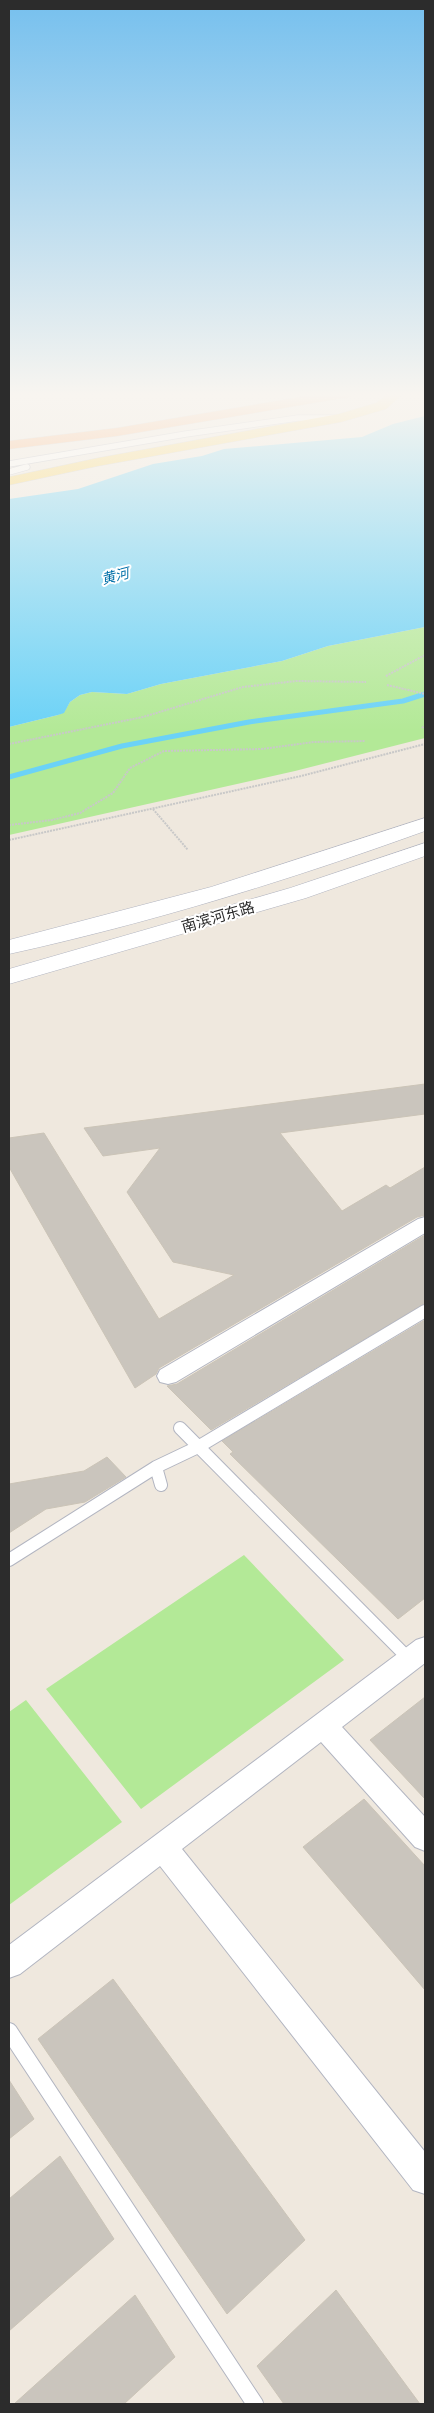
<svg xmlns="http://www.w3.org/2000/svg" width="434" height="2413" font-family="'Exo 2','Noto Sans SC',sans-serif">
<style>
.green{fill:#b3e997}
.water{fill:#6bd2f7}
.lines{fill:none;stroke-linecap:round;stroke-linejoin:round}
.stream{stroke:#6bd2f7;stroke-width:5}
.building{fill:#cac5bd;stroke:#cbc4b7}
.service-far2-casing{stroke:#b2b5c1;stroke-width:7}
.service-far1-casing{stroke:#b2b5c1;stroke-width:14}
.service-casing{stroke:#b2b5c1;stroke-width:18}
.minor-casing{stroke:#b2b5c1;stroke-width:2}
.secondary-casing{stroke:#b2b5c1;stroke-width:1}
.primary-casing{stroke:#c8c8c8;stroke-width:1}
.motorway-casing{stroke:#c8c8c8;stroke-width:1}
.path{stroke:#c8c8c8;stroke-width:2;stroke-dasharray:2 1;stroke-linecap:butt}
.service-far2{stroke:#fff;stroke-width:5.5}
.service-far1{stroke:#fff;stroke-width:12}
.service{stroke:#fff;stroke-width:16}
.minor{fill:#fff;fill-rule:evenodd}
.secondary{fill:#fff;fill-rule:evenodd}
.primary{fill:#fad358;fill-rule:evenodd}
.motorway{fill:#ffa059;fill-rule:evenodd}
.labels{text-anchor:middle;stroke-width:4;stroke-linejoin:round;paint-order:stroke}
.far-water-label{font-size:14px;font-style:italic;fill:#0471a9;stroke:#fff}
.street-label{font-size:15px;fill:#2c2c2c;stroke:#fff}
</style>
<rect width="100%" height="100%" fill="#efe8de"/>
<path class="green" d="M 425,627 L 425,738 L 295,771 L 9,835 L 9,727 L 58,715 L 64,712 L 70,702 L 80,695 L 92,692 L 127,694 L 161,684 L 282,661 L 328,646 Z
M 244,1555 L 344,1660 L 141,1809 L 46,1689 Z
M 26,1700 L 122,1822 L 9,1905 L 9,1712 Z"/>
<path class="water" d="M 425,416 L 425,627 L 328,646 L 282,661 L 161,684 L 127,694 L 92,692 L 80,695 L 70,702 L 64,713 L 58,715 L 9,727 L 9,499 L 78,489 L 153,464 L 202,456 L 224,449 L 362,437 L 393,424 Z"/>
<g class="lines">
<path class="stream" d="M 9,777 L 122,746 L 249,722 L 403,701 L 425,694"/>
</g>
<path class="building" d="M 425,1084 L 425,1114 L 280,1133 L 342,1211 L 386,1185 L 390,1188 L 425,1167 L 425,1215 L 417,1217 L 159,1368 L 156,1374 L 135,1388 L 9,1167 L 9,1138 L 44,1133 L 159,1319 L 234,1275 L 173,1262 L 127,1192 L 160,1148 L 103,1156 L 84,1128 Z
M 425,1235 L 425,1303 L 211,1430 L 167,1386 L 177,1384 Z
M 425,1320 L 425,1598 L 398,1619 L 230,1454 L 233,1452 L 222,1441 Z
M 107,1457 L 126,1477 L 85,1502 L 46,1509 L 9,1533 L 9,1484 L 84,1471 Z
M 425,1697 L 425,1799 L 370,1740 Z
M 364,1799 L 425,1866 L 425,1990 L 303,1847 Z
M 113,1979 L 305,2240 L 227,2314 L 38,2039 Z
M 9,2080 L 34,2119 L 9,2139 Z
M 60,2156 L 114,2239 L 9,2331 L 9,2199 Z
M 336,2290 L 420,2404 L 284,2404 L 257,2366 Z
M 135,2295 L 175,2357 L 124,2404 L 14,2404 Z"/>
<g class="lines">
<defs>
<path id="service-far2" d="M 9,464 L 186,434 L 298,418 L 332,418
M 9,472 L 27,467"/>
<path id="service-far1" d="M 180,1428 L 410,1660
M 161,1485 L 156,1467 L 198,1447 L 425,1311
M 9,1560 L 156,1467"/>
<path id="service" d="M 9,2031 L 255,2404"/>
<path id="minor" d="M 425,1217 L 425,1233 L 176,1382 L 168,1384 L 160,1382 L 157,1376 L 160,1370 L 418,1219 Z
M 425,1637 L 425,1663 L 342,1727 L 425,1817 L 425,1851 L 415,1847 L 321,1742 L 182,1849 L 425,2152 L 425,2194 L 413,2190 L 160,1866 L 20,1974 L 9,1978 L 9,1945 L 416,1640 Z"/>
<path id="secondary" d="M 425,818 L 425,831 C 290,880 150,923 9,954 L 9,940 L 211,887 Z
M 425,843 L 425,856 L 306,898 L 9,984 L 9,969 L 290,888 Z"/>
<path id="primary" d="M 389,393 L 404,393 L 386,409 L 341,422 L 98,466 L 9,485 L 9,477 L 98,458 L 339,414 L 376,403 Z"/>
<path id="motorway" d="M 324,393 L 355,393 L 349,397 L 117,436 L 9,449 L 9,441 L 117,428 Z"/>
</defs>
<use href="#service-far2" class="service-far2-casing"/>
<use href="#service-far1" class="service-far1-casing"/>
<use href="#service" class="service-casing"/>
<use href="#minor" class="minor-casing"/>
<use href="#secondary" class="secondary-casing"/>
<use href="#primary" class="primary-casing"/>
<use href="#motorway" class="motorway-casing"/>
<path class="path" d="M 386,676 L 425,655
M 387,685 L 425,694
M 422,728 L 425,725
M 9,744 L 143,717 L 243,687 L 296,681 L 366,682
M 153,809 L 188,850
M 9,825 L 52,820 L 80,813 L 113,793 L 130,768 L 164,751 L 262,749 L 314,742 L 365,741
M 9,840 L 301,776 L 425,744"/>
<use href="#service-far2" class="service-far2"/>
<use href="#service-far1" class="service-far1"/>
<use href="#service" class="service"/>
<use href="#minor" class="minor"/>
<use href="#secondary" class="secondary"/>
<use href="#primary" class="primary"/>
<use href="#motorway" class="motorway"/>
</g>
<linearGradient id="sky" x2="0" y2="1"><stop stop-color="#76c0ee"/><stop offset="0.54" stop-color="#f8f5f0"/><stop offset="1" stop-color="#f8f5f0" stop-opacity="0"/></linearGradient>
<rect width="434" height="731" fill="url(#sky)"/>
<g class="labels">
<g class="far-water-label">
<text transform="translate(115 576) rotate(-14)" y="5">黄河</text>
</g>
<g class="street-label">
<text transform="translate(218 917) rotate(-16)" y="5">南滨河东路</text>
</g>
</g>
<rect width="434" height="2413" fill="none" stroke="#2c2c2c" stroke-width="20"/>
</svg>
